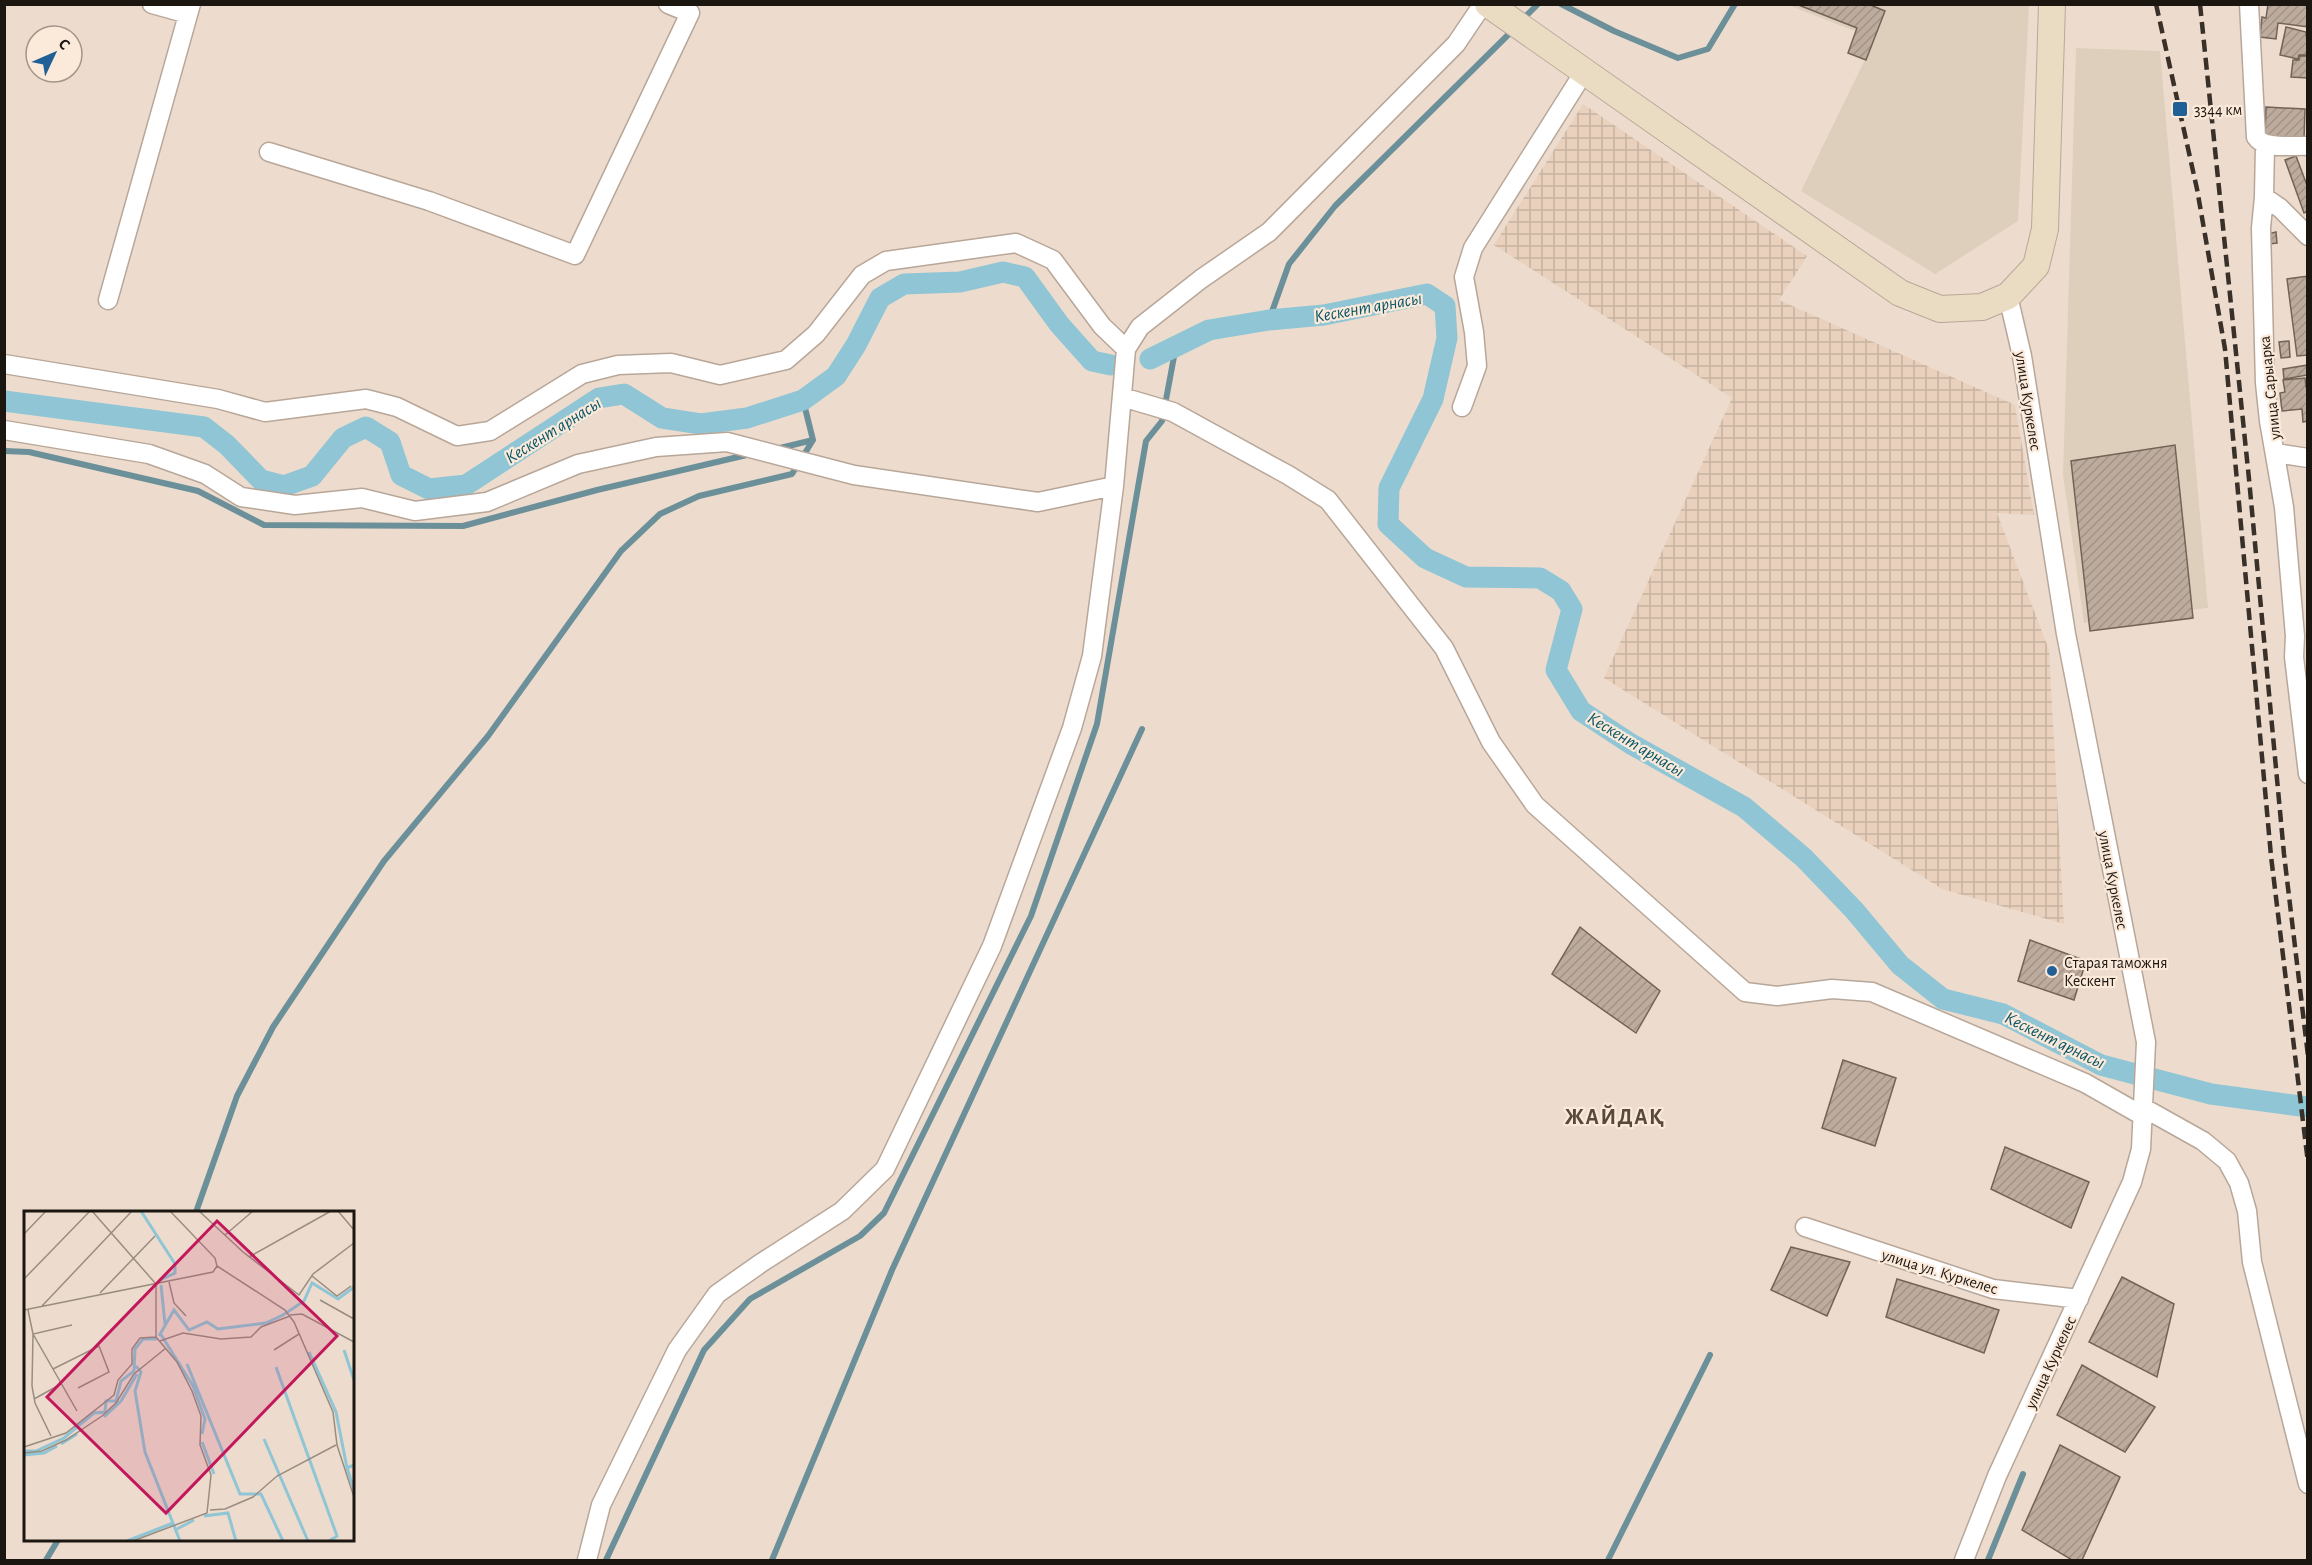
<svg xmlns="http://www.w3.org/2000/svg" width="2312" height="1565" font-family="'Alegreya Sans',sans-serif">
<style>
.commercial{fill:#decfbc}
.industrial{fill:url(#industrial-grid)}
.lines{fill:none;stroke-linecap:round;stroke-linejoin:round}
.stream{stroke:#6c9099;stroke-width:6}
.canal{stroke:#8fc5d4;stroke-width:21}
.building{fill:url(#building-hatch);stroke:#736356;stroke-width:1.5}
.minor-casing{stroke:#b8a799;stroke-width:21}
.secondary-casing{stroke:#b8a799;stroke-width:28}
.minor{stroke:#fff;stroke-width:18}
.secondary{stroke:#eadcc2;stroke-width:26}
.rail{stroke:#383029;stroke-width:4.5;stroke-dasharray:12 6;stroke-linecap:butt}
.poi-dot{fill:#216096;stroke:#fbe9da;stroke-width:2}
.labels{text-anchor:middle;stroke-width:4.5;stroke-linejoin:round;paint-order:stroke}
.poi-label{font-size:16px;fill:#1c1610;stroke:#fbe9da;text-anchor:start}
.street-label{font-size:16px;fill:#1c1610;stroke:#fbe9da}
.water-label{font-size:18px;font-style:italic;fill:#055465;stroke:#fbe9da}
.district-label{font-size:22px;font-weight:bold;letter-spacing:1.5px;fill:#58493d;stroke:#fbe9da}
.inset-river{fill:none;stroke:#8fc5d4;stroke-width:3}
.inset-road{fill:none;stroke:#998d81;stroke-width:1.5}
.view{fill:#c2185b;fill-opacity:0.15;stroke:#c2185b;stroke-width:3}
.inset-edge{fill:none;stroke:#1c1610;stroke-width:3}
</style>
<defs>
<pattern id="industrial-grid" width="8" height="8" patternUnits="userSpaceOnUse" patternTransform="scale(1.5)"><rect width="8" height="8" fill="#e9d1bd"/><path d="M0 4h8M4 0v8" fill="none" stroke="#c7b3a1"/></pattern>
<pattern id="building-hatch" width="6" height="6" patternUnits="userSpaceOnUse" patternTransform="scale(1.5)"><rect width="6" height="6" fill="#bdac9e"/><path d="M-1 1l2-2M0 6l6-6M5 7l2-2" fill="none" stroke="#a29387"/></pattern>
</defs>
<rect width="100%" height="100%" fill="#eddccd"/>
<path class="commercial" d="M 1788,5 L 2029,5 L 2018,221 L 1935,274 L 1801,191 L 1875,39 Z
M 2076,48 L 2160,51 L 2208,608 L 2084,623 L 2063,475 Z"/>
<path class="industrial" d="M 1583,104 L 1807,256 L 1779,300 L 2015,405 L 2034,515 L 1997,513 L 2049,650 L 2064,924 L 1942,889 L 1604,678 L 1732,398 L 1494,245 Z"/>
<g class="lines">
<path class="stream" d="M 1561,4 L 1614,31 L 1678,58 L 1708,49 L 1735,4
M 1521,21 L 1538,4
M 1269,320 L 1289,264 L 1335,206 L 1514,29
M 776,449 L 813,440
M 4,451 L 29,452 L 198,491 L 264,525 L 463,526 L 597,490 L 751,454
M 196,1212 L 237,1096 L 273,1027 L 384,861 L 488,736 L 621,551 L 660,514 L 699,496 L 792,474 L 813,440 L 803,400
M 46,1560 L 58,1540
M 606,1560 L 704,1350 L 750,1299 L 860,1236 L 884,1213 L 1031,916 L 1097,724 L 1146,441 L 1162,421 L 1176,346
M 772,1560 L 892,1270 L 1142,729
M 1608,1560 L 1710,1355
M 1988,1560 L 2023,1474"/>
<path class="canal" d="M 1150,359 L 1209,330 L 1269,320 L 1324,315 L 1427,294 L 1445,306 L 1447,338 L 1433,399 L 1389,488 L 1388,524 L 1425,558 L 1466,577 L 1540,578 L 1561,591 L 1572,609 L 1556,670 L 1581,711 L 1631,744 L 1744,807 L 1804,858 L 1854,910 L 1900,965 L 1943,999 L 2003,1014 L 2101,1065 L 2211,1094 L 2308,1107
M 4,401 L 204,427 L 227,445 L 261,480 L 284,486 L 312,476 L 343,438 L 366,427 L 390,442 L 401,475 L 429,489 L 466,485 L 599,398 L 624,394 L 662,418 L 701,424 L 747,418 L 803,400 L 836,376 L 856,345 L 880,298 L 904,284 L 960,282 L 1003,272 L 1025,277 L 1059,324 L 1092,361 L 1111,365"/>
</g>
<path class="building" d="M 1796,4 L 1868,4 L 1885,11 L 1866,60 L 1848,53 L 1857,28 Z
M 2268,4 L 2308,4 L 2308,27 L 2278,23 L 2276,39 L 2260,37 L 2262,17 L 2266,18 Z
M 2286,27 L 2306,32 L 2308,55 L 2299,55 L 2298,59 L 2280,55 Z
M 2299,56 L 2308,56 L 2308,78 L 2291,77 L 2293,60 L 2299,60 Z
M 2266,107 L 2305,109 L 2304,139 L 2265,137 Z
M 2296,156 L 2308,188 L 2308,211 L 2304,213 L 2285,160 Z
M 2276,232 L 2277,243 L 2269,244 L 2268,234 Z
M 2308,276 L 2308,355 L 2297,356 L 2287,279 Z
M 2289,341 L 2290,357 L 2281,358 L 2279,342 Z
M 2308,365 L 2308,379 L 2307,375 L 2284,379 L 2283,369 Z
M 2305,378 L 2306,387 L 2308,387 L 2308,421 L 2303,422 L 2302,409 L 2282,411 L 2280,393 L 2285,392 L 2283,380 Z
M 2175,445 L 2193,618 L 2090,631 L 2071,461 Z
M 1580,927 L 1660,991 L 1636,1033 L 1552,974 Z
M 2030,940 L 2086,961 L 2074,1000 L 2018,981 Z
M 1843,1060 L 1896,1078 L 1875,1146 L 1822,1128 Z
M 2005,1147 L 2089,1182 L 2071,1228 L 1991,1189 Z
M 1791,1247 L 1850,1262 L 1827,1316 L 1771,1290 Z
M 2122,1277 L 2174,1304 L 2157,1377 L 2089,1342 Z
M 1897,1279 L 1999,1310 L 1984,1353 L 1886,1317 Z
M 2082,1365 L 2155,1407 L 2125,1452 L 2057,1415 Z
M 2060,1445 L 2120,1477 L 2082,1560 L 2072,1560 L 2022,1530 Z"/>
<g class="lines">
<defs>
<path id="minor" d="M 152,4 L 188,14
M 2249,4 L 2256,137 C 2264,150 2293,145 2308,146
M 2265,145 L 2264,197 L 2261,228 L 2265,383 L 2269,421 L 2284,507 L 2295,636 L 2294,657 L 2308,774
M 269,152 L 429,201 L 575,255 L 690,13 L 668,4
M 2264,197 L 2280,208 L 2308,236
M 108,300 L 191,4
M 4,364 L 218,399 L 265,412 L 366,399 L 397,407 L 457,436 L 490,431 L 582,374 L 618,365 L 671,363 L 720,375 L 786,360 L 816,334 L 862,275 L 886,261 L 1016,243 L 1053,260 L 1102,326 L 1126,349
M 1122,397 L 1173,412 L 1288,475 L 1328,500 L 1444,648 L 1491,742 L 1535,805 L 1745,992 L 1777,996 L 1832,989 L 1872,992 L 2085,1083 L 2143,1116
M 1462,407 L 1477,366 L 1474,332 L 1464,277 L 1473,248 L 1584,72
M 4,430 L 149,454 L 205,474 L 241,497 L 295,505 L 362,498 L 415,511 L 487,502 L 578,464 L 656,447 L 727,442 L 854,475 L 1038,502 L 1114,486
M 2276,453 L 2308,458
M 2144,1108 L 2203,1141 L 2227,1161 L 2239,1183 L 2247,1211 L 2252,1262 L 2308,1484
M 1805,1227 L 1993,1289 L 2079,1299
M 587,1560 L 601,1505 L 677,1350 L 717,1294 L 761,1263 L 842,1211 L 885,1169 L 992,946 L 1072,728 L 1092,656 L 1114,486 L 1126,349 L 1140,327 L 1201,279 L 1269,232 L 1456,44 L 1483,4
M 1964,1560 L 1997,1476 L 2132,1182 L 2141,1149 L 2146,1042 L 2066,634 L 2022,356 L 2008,296"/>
<path id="secondary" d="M 1488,4 L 1900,293 L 1940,309 L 1982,307 L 2008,296 L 2036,266 L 2045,229 L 2052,4"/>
</defs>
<use href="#minor" class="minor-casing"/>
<use href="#secondary" class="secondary-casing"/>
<use href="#minor" class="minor"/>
<use href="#secondary" class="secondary"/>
<path class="rail" d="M 2156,4 L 2197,189 L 2225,349 L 2271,856 L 2308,1163
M 2200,4 L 2249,479 L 2284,854 L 2308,1056"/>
</g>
<g class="poi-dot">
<rect x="2172" y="101" width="16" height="16" rx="3"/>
<circle cx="2052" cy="971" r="6"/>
</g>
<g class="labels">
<g class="poi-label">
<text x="2194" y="115">3344 км</text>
<text x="2064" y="968">Старая таможня<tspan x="2064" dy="18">Кескент</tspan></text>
</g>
<g class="street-label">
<text transform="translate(2269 388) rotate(-96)" y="6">улица Сарыарка</text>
<text transform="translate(2029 401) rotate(81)" y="6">улица Куркелес</text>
<text transform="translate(2114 880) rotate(79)" y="6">улица Куркелес</text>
<text transform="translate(1940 1271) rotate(17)" y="6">улица ул. Куркелес</text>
<text transform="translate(2050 1362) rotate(-65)" y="6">улица Куркелес</text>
</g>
<g class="water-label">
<text transform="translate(1368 307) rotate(-10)" y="6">Кескент арнасы</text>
<text transform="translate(553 430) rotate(-32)" y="6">Кескент арнасы</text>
<text transform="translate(1636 744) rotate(31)" y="6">Кескент арнасы</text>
<text transform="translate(2055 1040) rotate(26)" y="6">Кескент арнасы</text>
</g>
<g class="district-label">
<text x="1615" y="1124">ЖАЙДАҚ</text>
</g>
</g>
<g transform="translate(24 1211)">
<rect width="330" height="330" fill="#eddccd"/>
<path class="inset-river" d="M 117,0 L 151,53 L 151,62 L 136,69M 137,74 L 141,113M 136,122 L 169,175 L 181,208 L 178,223M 135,125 L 150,99 L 165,119 L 183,111 L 194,118 L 242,112 L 259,104 L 280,90 L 288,72 L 314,88 L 330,76M 320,139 L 330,169M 285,141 L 312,201 L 323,257 L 330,254M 163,153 L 216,283 L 237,283 L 259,330M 112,155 L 117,161 L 111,180 L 121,241 L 156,330M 252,156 L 313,325 L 305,330M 80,206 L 97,190 L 113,163M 240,228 L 284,330M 178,231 L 190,263M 37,233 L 53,223M 0,240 L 12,240 L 40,227 L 70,202 L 81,201 L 82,190 L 92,190 L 97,170 L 110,160 L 111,138 L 119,128 L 133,128M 0,244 L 20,242 L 33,235M 323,257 L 330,278M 180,305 L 204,302 L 212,330M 153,318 L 170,309M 103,330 L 149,312"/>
<path class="inset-road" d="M 68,0 L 132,73 L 132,126 L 153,151 L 168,180 L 177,205 L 176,234 L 187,264 L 183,302 L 109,330M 175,0 L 219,41 L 275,84 L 289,63 L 330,32M 314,0 L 330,19M 0,23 L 22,0M 201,24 L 229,0M 225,46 L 307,0M 193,55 L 261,99 L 270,111 L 309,201 L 313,234 L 330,286M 288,65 L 313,85 L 327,75M 0,68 L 66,0M 145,71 L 150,92 L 162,105M 76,82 L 131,25M 296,89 L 330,108M 18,95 L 108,0M 0,99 L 189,61 L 193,55 L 191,47 L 146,0M 4,99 L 9,123 L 53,200M 266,104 L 278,103 L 330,131M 136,130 L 159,122 L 197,128 L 227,126 L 237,116 L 266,105M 250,139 L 275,123M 29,158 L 75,135 L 85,161 L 54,177M 10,188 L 37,173M 27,225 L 11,192 L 8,175 L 9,123 L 48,114M 0,236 L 42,222 L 90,184 L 94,169 L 108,153 L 108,138 L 116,127 L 132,126M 0,242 L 18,240 L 42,229 L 78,205 L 92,192 L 110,163 L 142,137M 186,299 L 201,298 L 229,286 L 253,265 L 312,234"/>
<path class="view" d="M 193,10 L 313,125 L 142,302 L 23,186 Z"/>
<rect width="330" height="330" class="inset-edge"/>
</g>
<rect width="2312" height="1565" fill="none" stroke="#1c1610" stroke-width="12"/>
<g transform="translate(54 54) rotate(46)"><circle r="28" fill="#fbe9da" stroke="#a29589" stroke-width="1.5"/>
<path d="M0-4.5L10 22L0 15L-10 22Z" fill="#216096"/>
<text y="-9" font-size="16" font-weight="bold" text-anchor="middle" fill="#1c1610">С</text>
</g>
</svg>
